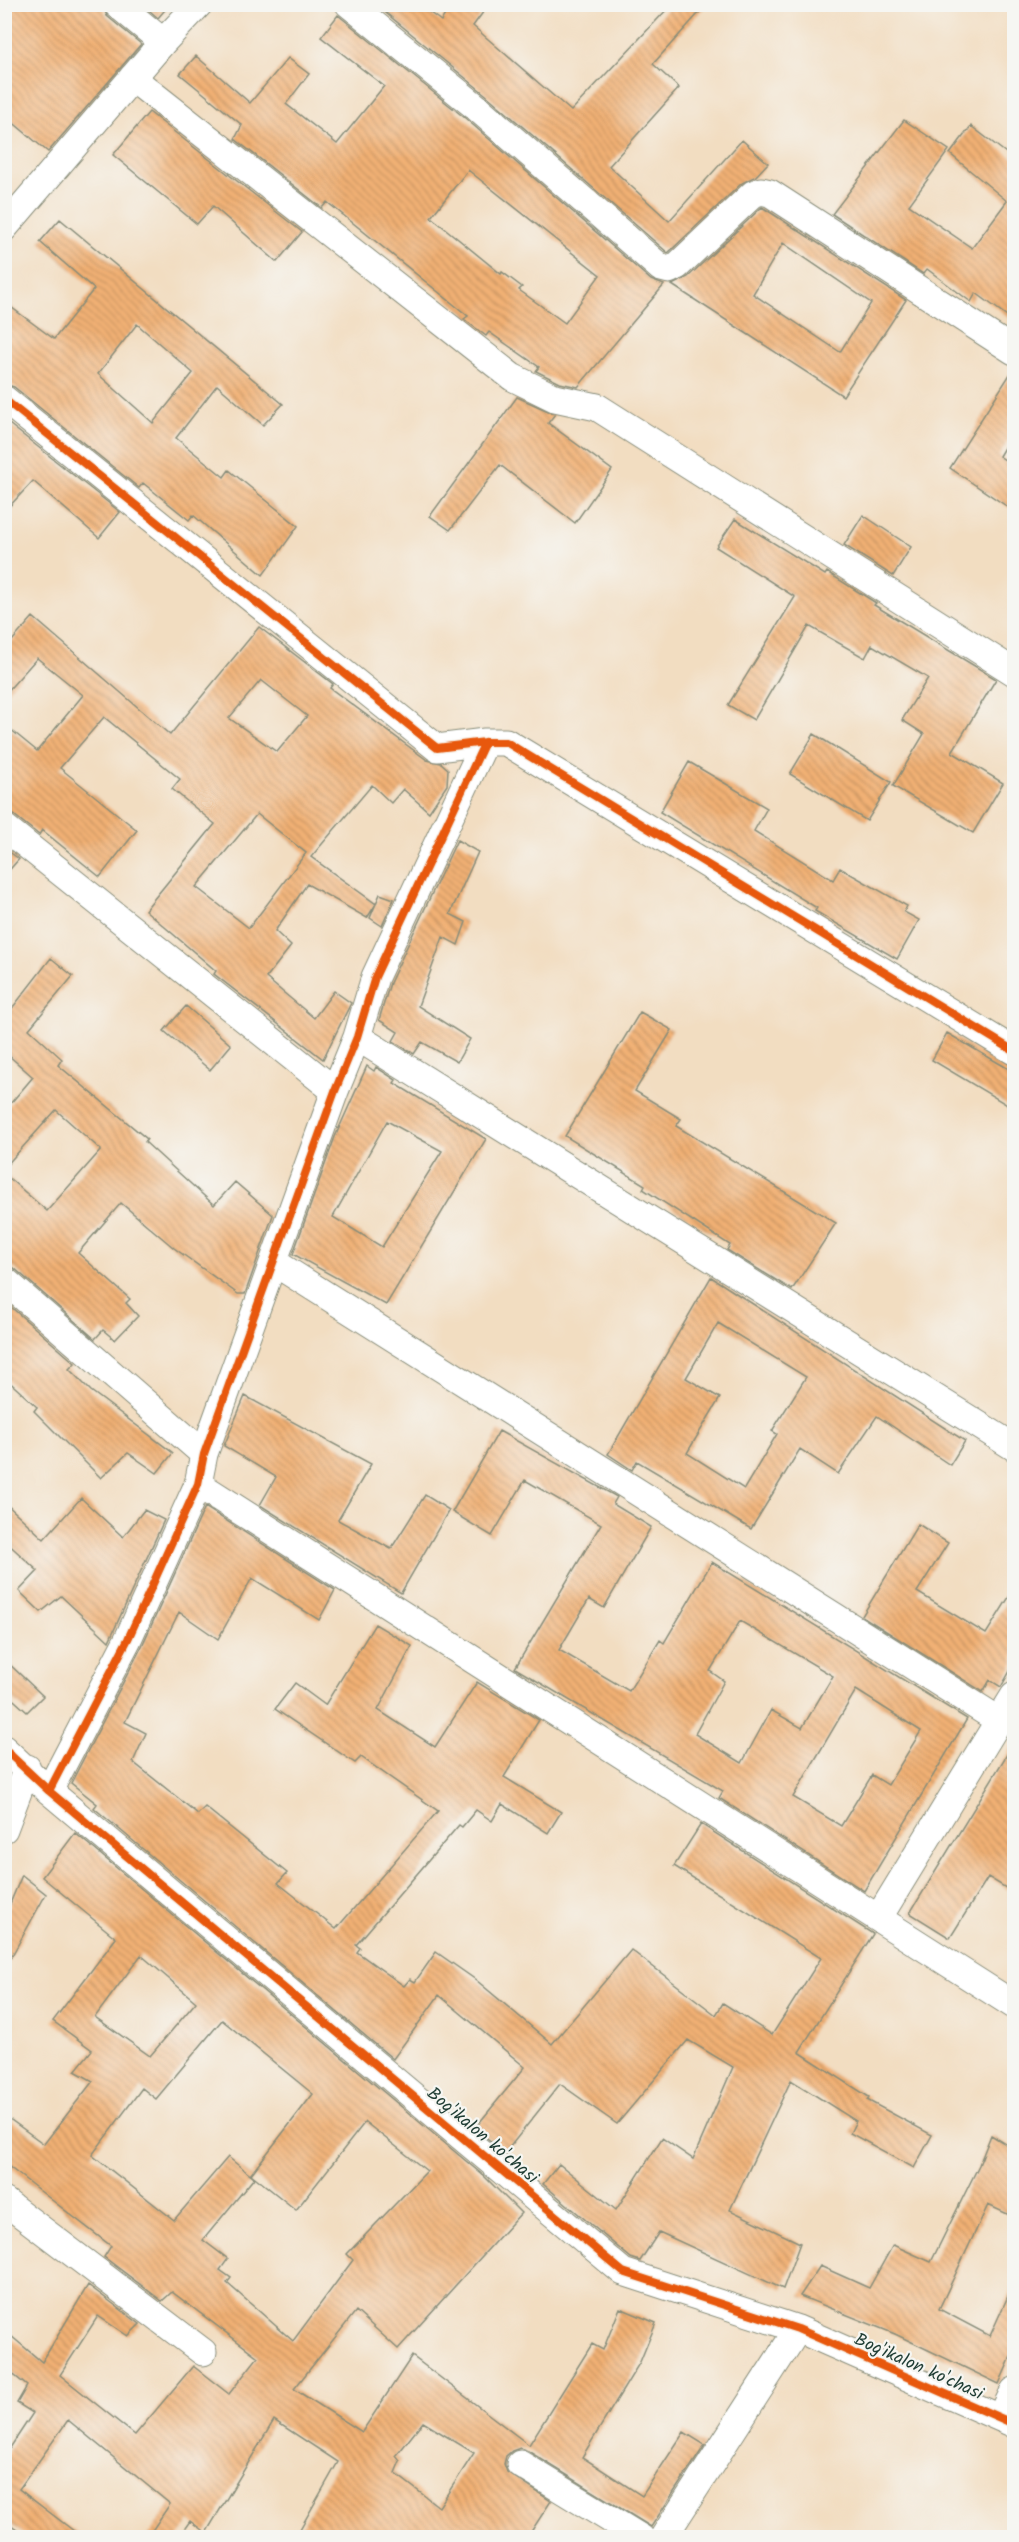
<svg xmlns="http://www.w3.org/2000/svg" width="1019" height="2542" font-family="Kalam,sans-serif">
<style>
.building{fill:url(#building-back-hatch);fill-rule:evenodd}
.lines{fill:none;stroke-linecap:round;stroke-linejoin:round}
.minor-casing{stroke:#888d7a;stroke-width:29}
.minor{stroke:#fff;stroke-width:27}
.cycleway-casing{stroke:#f6f6f2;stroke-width:11}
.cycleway{stroke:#e8590c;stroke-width:8}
.labels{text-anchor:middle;stroke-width:4.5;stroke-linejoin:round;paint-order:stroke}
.street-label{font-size:18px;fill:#1f3d34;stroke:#f6f6f2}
</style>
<defs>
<pattern id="building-back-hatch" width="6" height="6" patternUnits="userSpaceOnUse" patternTransform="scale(1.5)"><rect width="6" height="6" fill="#f2b174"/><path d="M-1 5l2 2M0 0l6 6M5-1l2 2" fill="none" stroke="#c39160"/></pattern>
</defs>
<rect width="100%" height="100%" fill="#f6f6f2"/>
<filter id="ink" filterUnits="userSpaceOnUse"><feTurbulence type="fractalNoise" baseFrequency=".0167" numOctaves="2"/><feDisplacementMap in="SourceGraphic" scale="12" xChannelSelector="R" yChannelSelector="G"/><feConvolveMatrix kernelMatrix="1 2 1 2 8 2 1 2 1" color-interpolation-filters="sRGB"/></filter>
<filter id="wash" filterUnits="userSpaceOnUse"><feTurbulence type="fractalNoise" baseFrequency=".008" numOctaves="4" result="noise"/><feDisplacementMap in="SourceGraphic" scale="24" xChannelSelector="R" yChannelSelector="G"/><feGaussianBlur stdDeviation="1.35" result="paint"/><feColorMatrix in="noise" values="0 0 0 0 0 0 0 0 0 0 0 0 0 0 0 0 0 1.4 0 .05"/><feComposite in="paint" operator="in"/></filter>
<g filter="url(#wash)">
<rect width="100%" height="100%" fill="#f2ddc1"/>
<g id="blocks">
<path class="building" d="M 4,4 L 102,4 L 107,16 L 141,44 L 48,152 L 4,115 Z
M 142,4 L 170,4 L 158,18 Z
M 375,4 L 418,4 L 441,21 L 452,4 L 489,4 L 473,26 L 571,111 L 672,4 L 707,4 L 653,64 L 679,88 L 609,166 L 669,221 L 742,140 L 768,163 L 756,176 L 742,183 L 668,253 L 485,94 Z
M 338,15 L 465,118 L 651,280 L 664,285 L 578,387 L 560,383 L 536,371 L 539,367 L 489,332 L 486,336 L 464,319 L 468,316 L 327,202 L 322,208 L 235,139 L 242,125 L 180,74 L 196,56 L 250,103 L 288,58 L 309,74 L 286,104 L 337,144 L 384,86 L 321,37 ZM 468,170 L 600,275 L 565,323 L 519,290 L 522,287 L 502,272 L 501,274 L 431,217 Z
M 149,112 L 302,232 L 277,262 L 213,206 L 197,224 L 113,155 Z
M 904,120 L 949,150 L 909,205 L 972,248 L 1007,201 L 950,154 L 971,126 L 1014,159 L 1014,321 L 976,293 L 971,302 L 927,269 L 923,274 L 832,214 Z
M 762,207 L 906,300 L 843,396 L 672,285 L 688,277 ZM 783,243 L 871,303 L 840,352 L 753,294 Z
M 60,219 L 283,404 L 263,425 L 217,385 L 176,438 L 224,477 L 229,470 L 298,526 L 263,575 L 193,515 L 189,520 L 143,483 L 139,488 L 14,387 L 4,384 L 4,302 L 54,339 L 94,289 L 40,242 ZM 137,324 L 193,373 L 153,423 L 98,374 Z
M 1014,368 L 1014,431 L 999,456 L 1014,466 L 1014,511 L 950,468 Z
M 517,397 L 555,414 L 548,423 L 612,470 L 575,523 L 500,465 L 450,530 L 430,516 Z
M 4,420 L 120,512 L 99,538 L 33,481 L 4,512 Z
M 863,515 L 911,547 L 893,576 L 844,545 Z
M 735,519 L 825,575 L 827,572 L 876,603 L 874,605 L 996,679 L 952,752 L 1003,783 L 973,833 L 893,786 L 924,734 L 902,720 L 928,678 L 872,645 L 865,658 L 809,626 L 754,720 L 728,705 L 795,597 L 716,547 Z
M 33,617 L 170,735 L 259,627 L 333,684 L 330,688 L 427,760 L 441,763 L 448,769 L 447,785 L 429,812 L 403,789 L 391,803 L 372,785 L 311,857 L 376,904 L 367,918 L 307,884 L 275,931 L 291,946 L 266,978 L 314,1018 L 334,991 L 351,1003 L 323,1059 L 214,974 L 216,971 L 145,910 L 215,824 L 172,789 L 180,779 L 104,717 L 60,768 L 137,830 L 100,877 L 42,830 L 39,835 L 14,815 L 4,812 L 4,724 L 37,751 L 83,695 L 37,658 L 4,695 L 4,650 ZM 261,680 L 307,716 L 277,752 L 229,718 ZM 257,814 L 306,853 L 249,928 L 196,887 Z
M 814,734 L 891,782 L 867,821 L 790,774 Z
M 689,762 L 767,808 L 754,831 L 833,880 L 840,868 L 907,906 L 904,912 L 919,920 L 897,959 L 815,911 L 817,908 L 660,812 Z
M 457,840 L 478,852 L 450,914 L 466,922 L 458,945 L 443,937 L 418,1006 L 470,1039 L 457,1062 L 422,1042 L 414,1054 L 393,1041 L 398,1032 L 379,1020 L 390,983 Z
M 4,848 L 19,859 L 4,876 Z
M 380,894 L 394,899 L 382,926 L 370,918 Z
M 51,958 L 73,976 L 29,1029 L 62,1059 L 58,1065 L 147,1139 L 145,1142 L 214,1205 L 235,1182 L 273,1215 L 245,1294 L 238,1294 L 174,1248 L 121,1203 L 78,1253 L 130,1299 L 126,1303 L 138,1316 L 115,1340 L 103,1330 L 95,1339 L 14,1268 L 4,1265 L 4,1174 L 47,1211 L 101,1150 L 56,1110 L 4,1168 L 4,1111 L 33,1077 L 7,1054 L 4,1058 L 4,1006 L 10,1011 Z
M 186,1006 L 231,1045 L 210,1070 L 164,1031 Z
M 640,1012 L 672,1030 L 635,1091 L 681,1119 L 676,1126 L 836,1223 L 792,1290 L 727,1250 L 730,1245 L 643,1189 L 645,1185 L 565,1136 Z
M 947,1033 L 1014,1072 L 1014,1109 L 932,1060 Z
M 367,1066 L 374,1071 L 376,1067 L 396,1080 L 394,1083 L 486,1139 L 386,1305 L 293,1254 L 335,1137 ZM 387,1121 L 442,1151 L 382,1247 L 333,1217 Z
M 711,1277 L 965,1441 L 950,1465 L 877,1416 L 838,1474 L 800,1449 L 751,1529 L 637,1461 L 632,1470 L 608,1454 ZM 718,1323 L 806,1377 L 772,1431 L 777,1434 L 744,1489 L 687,1453 L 720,1398 L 686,1378 Z
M 4,1301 L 75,1363 L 69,1369 L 91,1391 L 173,1453 L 157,1473 L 128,1453 L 101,1478 L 34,1411 L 37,1407 L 4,1377 Z
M 245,1396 L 371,1464 L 338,1520 L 391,1549 L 425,1495 L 449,1510 L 401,1593 L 260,1505 L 276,1477 L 224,1446 Z
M 499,1431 L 617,1497 L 613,1504 L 651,1527 L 604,1608 L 589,1599 L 559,1650 L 629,1691 L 660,1640 L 664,1643 L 712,1562 L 967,1719 L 864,1891 L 719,1798 L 723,1791 L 515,1668 L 601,1524 L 525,1480 L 492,1536 L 452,1512 ZM 740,1621 L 833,1676 L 802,1728 L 771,1710 L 742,1763 L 695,1734 L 724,1681 L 710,1671 ZM 856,1690 L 921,1731 L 888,1785 L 872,1775 L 841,1826 L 793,1797 Z
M 81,1498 L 123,1537 L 144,1510 L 164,1520 L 109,1641 L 61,1596 L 41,1612 L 19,1591 L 38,1571 L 4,1540 L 4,1502 L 44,1539 Z
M 205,1507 L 335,1590 L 319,1620 L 252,1578 L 218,1639 L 179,1612 L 125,1722 L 146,1733 L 133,1762 L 198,1814 L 205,1807 L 287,1873 L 278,1883 L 336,1929 L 438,1811 L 361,1757 L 355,1763 L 275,1709 L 295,1683 L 325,1705 L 375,1624 L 412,1646 L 378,1710 L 435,1747 L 477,1682 L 539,1720 L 504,1777 L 561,1812 L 548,1833 L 502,1804 L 492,1821 L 476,1810 L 462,1827 L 459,1825 L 356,1945 L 360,1948 L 357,1952 L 404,1986 L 410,1979 L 415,1982 L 436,1952 L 476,1980 L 552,2044 L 631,1950 L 716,2015 L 723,2003 L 772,2035 L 821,1958 L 674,1866 L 701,1824 L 873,1934 L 799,2052 L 869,2097 L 867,2100 L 932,2135 L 914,2168 L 850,2133 L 856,2121 L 791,2080 L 730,2210 L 800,2243 L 783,2289 L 659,2232 L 640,2261 L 631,2258 L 543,2184 L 559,2164 L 616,2210 L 662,2138 L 693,2159 L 733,2067 L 688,2040 L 617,2124 L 560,2084 L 505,2153 L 475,2128 L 525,2067 L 439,1995 L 393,2059 L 94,1808 L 97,1804 L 71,1783 L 142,1646 Z
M 918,1524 L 948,1543 L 917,1592 L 986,1634 L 1014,1589 L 1014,1664 L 1001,1687 L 990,1680 L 983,1692 L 862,1616 Z
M 4,1659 L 43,1696 L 27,1712 L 4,1691 Z
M 1014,1743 L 1014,1893 L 988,1877 L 950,1938 L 910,1913 Z
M 75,1833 L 485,2177 L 521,2213 L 398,2349 L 356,2311 L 294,2389 L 362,2432 L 412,2356 L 529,2445 L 592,2344 L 603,2350 L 620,2308 L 656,2323 L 640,2362 L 582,2457 L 642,2496 L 684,2432 L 705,2445 L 651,2527 L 528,2451 L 520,2448 L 512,2451 L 506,2456 L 504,2464 L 507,2472 L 551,2501 L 527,2538 L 295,2538 L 338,2462 L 274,2420 L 206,2533 L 190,2521 L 178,2538 L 147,2538 L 170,2504 L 68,2420 L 19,2489 L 83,2538 L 30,2538 L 4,2520 L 4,2457 L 33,2413 L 17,2403 L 27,2386 L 4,2367 L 4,2330 L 42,2362 L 88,2285 L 140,2324 L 128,2336 L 98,2316 L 60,2375 L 135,2435 L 193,2366 L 229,2394 L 258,2357 L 172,2292 L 162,2301 L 104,2257 L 111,2246 L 4,2163 L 4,2115 L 44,2144 L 93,2081 L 75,2071 L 92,2050 L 53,2021 L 116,1938 L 42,1877 ZM 141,1955 L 196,2002 L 150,2056 L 95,2017 ZM 222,2020 L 313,2094 L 251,2174 L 296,2210 L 365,2122 L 427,2171 L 347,2254 L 353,2260 L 293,2341 L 227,2283 L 231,2278 L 220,2270 L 228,2259 L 203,2240 L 254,2178 L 228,2157 L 174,2220 L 92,2155 L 142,2088 L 156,2099 ZM 423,2422 L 474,2453 L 439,2507 L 395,2473 L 400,2461 L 396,2456 Z
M 22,1875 L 46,1894 L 4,1970 L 4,1918 Z
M 991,2135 L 1014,2149 L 1014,2217 L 988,2205 L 939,2309 L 990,2336 L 1014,2283 L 1014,2350 L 999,2384 L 895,2334 L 800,2296 L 820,2266 L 869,2288 L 893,2245 L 931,2262 L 979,2165 Z"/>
</g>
</g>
<g filter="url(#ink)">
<use href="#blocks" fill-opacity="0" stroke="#888d7a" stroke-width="1.5"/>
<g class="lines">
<defs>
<path id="minor" d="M 117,4 L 163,42
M 349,4 L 475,106 L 661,268 L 669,270 L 677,266 L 753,194 L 761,191 L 770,193 L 1014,351
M 132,78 L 512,377 L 555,398 L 597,407 L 1014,672
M 4,228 L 163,42 L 199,4
M 4,399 L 437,748 L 485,742 L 506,742 L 1014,1051
M 4,827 L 335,1091
M 357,1037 L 1014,1447
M 275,1263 L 1000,1721
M 4,1280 L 204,1454
M 198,1484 L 1014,2005
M 4,1749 L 49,1791 L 623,2272 L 798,2329 L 1014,2424
M 49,1791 L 128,1639 L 198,1484 L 204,1454 L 335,1091 L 357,1037 L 375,977 L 485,742
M 4,1829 L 27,1768
M 879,1917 L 1014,1696
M 4,2201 L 203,2352
M 1001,2418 L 1014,2391
M 520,2464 L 641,2538
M 663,2538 L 798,2329"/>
</defs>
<use href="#minor" class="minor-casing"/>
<use href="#minor" class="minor"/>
<defs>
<path id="cycleway" d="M 4,399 L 437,748 L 485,742 L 506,742 L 1014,1051
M 4,1749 L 49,1791 L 623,2272 L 798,2329 L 1014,2424
M 49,1791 L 128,1639 L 198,1484 L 204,1454 L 335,1091 L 357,1037 L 375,977 L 485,742"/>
</defs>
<use href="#cycleway" class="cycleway-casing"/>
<use href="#cycleway" class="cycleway"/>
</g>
</g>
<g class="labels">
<g class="street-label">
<text transform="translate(483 2135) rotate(40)" y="6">Bog'ikalon ko'chasi</text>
<text transform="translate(919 2366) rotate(24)" y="6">Bog'ikalon ko'chasi</text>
</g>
</g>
<rect width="1019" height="2542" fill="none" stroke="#f6f6f2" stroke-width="24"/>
</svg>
